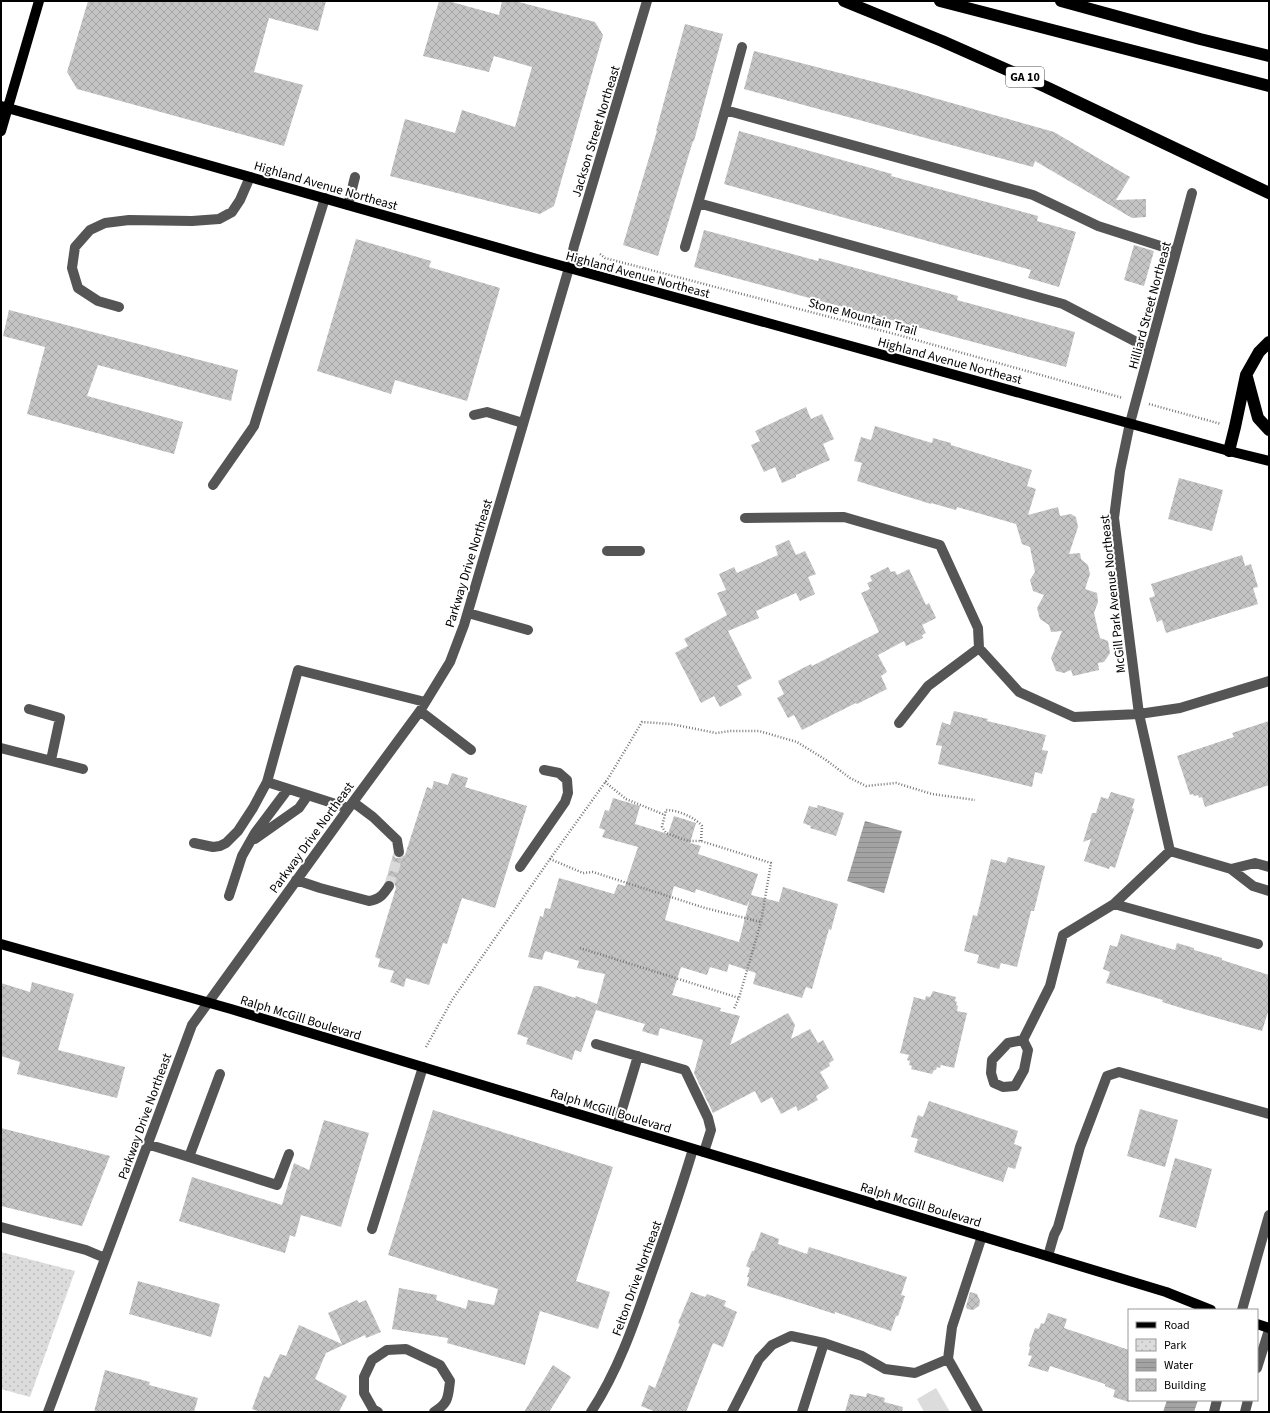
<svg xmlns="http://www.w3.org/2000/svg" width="1270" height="1413" font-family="'Source Sans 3',sans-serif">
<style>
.grass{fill:#dcdcdc}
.park{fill:url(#park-dots)}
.water{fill:url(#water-rules)}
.building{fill:url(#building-cross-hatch);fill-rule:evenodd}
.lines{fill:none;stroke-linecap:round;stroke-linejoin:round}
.minor-tunnel{stroke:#d9d9d9;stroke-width:10;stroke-dasharray:10 5;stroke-linecap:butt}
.path{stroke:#777;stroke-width:2.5;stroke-dasharray:1 2;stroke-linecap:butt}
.minor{stroke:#555;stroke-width:10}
.major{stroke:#000;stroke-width:10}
.highway{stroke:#000;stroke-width:12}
.labels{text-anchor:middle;stroke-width:4;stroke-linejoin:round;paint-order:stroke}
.shield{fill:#fff;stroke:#4c4c4c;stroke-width:1}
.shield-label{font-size:12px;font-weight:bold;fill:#000}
.street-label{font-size:13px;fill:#000;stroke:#fff}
</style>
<defs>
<pattern id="park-dots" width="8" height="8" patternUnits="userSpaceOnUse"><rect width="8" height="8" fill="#dcdcdc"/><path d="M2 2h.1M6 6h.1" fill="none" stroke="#bbb" stroke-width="1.8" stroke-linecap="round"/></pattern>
<pattern id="water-rules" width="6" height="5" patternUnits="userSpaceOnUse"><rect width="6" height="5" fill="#a3a3a3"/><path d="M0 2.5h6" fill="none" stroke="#8b8b8b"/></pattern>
<pattern id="building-cross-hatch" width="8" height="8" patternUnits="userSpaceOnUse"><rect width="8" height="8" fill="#c4c4c4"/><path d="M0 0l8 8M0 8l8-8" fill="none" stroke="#a7a7a7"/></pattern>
</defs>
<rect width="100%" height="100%" fill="#fff"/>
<path class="grass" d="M 936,1388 L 950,1412 L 924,1412 L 917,1399 Z"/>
<path class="park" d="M 1,1252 L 75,1271 L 30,1397 L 1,1389 Z"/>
<path class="water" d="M 865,821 L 902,831 L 884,893 L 847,881 Z
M 1167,1400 L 1198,1400 L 1194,1412 L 1163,1412 Z"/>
<path class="building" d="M 88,1 L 326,1 L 318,31 L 269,18 L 254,72 L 303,85 L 284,146 L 77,89 L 67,72 Z
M 439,1 L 448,1 L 499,15 L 502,1 L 515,1 L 595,22 L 603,35 L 554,206 L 540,214 L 390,176 L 405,119 L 455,133 L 462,110 L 515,127 L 532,67 L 494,56 L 489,72 L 423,56 Z
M 685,24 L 723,34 L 694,141 L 693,141 L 658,256 L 623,245 L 657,131 L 656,131 Z
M 754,51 L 906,90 L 1054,132 L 1130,177 L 1116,200 L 1146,199 L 1146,217 L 1132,218 L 1035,161 L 1033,167 L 744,89 Z
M 739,131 L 892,174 L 891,176 L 1038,216 L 1037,221 L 1076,232 L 1059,287 L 1028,278 L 1031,270 L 724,184 Z
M 704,230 L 818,261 L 819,258 L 958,296 L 957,300 L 1075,332 L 1066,367 L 694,267 Z
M 356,239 L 431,261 L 429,267 L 500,288 L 467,401 L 395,380 L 391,394 L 317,371 Z
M 1134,245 L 1154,251 L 1144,286 L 1124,280 Z
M 9,310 L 238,370 L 231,401 L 98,365 L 87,396 L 183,422 L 174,454 L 27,414 L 45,347 L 3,336 Z
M 806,407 L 811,419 L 822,414 L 834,439 L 823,444 L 830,460 L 796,475 L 796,477 L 782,483 L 775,467 L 764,472 L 751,445 L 760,441 L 755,431 Z
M 875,426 L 932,443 L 933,438 L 951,443 L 951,445 L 1032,470 L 1027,486 L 1036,489 L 1028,515 L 1058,507 L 1060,516 L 1071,514 L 1076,517 L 1078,527 L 1069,554 L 1080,553 L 1081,559 L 1088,565 L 1090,574 L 1085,589 L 1097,593 L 1098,602 L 1094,613 L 1098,630 L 1100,638 L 1108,641 L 1110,653 L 1104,662 L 1098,663 L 1099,670 L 1073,676 L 1071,670 L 1064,673 L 1056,671 L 1051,658 L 1062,631 L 1051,632 L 1049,625 L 1040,619 L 1037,608 L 1044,595 L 1033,591 L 1030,580 L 1035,572 L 1030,547 L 1022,544 L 1016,524 L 957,507 L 956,510 L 931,503 L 931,504 L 857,481 L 862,463 L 854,461 L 861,437 L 871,440 Z
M 1179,478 L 1223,490 L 1212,531 L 1168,519 Z
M 789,540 L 796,555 L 805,551 L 816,574 L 808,577 L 815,594 L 800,601 L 796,593 L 756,611 L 759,618 L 728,631 L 752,678 L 737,686 L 742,695 L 720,707 L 714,696 L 701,703 L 675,653 L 688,646 L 684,639 L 727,615 L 717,593 L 726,590 L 719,574 L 734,567 L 737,573 L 778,555 L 775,546 Z
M 1242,555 L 1245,566 L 1251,564 L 1258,587 L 1253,588 L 1258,604 L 1166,633 L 1162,620 L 1157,622 L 1149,598 L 1155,596 L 1151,584 Z
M 888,567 L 891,572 L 895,571 L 897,575 L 909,569 L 926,605 L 929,603 L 936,618 L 922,625 L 926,633 L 922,635 L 923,638 L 906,646 L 904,641 L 878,655 L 887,672 L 881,676 L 887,689 L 857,704 L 856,703 L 802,730 L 794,715 L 788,718 L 777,698 L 784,694 L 778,681 L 811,664 L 812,666 L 879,632 L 861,593 L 870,589 L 867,583 L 872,581 L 870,576 Z
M 954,711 L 988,719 L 987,721 L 1046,735 L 1042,750 L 1048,751 L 1042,774 L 1035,772 L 1032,787 L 938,764 L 942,746 L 936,745 L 942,722 L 950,725 Z
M 1269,721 L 1269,785 L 1205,807 L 1202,797 L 1199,798 L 1198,795 L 1194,796 L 1193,794 L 1190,795 L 1177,756 L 1234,737 L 1232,733 Z
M 452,773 L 468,778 L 465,787 L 527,806 L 495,908 L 462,898 L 447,944 L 443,943 L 429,985 L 406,978 L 404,987 L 390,982 L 394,971 L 378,967 L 380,959 L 375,957 L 396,888 L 393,881 L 389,880 L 386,881 L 393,855 L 396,858 L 400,858 L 405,855 L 427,787 L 432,789 L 434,781 L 448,785 Z
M 1111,792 L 1135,799 L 1132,808 L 1134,809 L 1115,868 L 1110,866 L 1109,869 L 1084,861 L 1091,839 L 1083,842 L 1092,813 L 1096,813 L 1101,797 L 1108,799 Z
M 613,798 L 640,806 L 635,824 L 668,834 L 674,816 L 696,823 L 690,843 L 701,846 L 698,854 L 758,874 L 751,895 L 779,902 L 783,887 L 838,904 L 831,930 L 829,929 L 812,989 L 806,987 L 802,998 L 753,984 L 756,973 L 729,964 L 727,972 L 710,967 L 707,975 L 681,967 L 672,995 L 721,1008 L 720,1011 L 740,1016 L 730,1045 L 788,1013 L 795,1025 L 791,1039 L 810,1029 L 818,1043 L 823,1040 L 834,1060 L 829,1063 L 830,1066 L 820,1072 L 829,1088 L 816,1096 L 818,1100 L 798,1111 L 796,1106 L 781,1114 L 772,1097 L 761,1103 L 755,1091 L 713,1113 L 694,1073 L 703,1040 L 660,1028 L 658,1036 L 642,1031 L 645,1024 L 596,1010 L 581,1052 L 575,1050 L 572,1060 L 526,1044 L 528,1038 L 517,1034 L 534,986 L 540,986 L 575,998 L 576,996 L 597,1004 L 605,974 L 577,968 L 579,961 L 545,951 L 542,960 L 528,957 L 540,916 L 543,917 L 545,908 L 550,909 L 559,878 L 614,894 L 618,884 L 625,886 L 638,847 L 602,837 L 605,830 L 599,828 L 605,810 L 609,811 ZM 674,886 L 695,893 L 696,889 L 747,906 L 750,898 L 739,942 L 665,920 Z
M 818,805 L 844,813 L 836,836 L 810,828 L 811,826 L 803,823 L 809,806 L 817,808 Z
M 1008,857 L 1045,866 L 1034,911 L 1031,911 L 1017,967 L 1001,963 L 999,969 L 977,963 L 979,955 L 964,951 L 973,915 L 977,916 L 991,859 L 1006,863 Z
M 1121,934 L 1175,950 L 1177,943 L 1194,948 L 1194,950 L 1222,958 L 1222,960 L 1269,975 L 1269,1009 L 1262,1031 L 1188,1010 L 1162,1002 L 1163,1000 L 1106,983 L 1110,972 L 1103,969 L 1110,945 L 1117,947 Z
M 32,982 L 74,994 L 58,1050 L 125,1067 L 117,1098 L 17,1074 L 20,1062 L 1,1056 L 1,983 L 30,992 Z
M 933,991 L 956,997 L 955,1001 L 957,1002 L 956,1005 L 958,1006 L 957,1011 L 967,1013 L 954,1068 L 941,1065 L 940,1068 L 937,1067 L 936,1070 L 934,1070 L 932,1074 L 911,1069 L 912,1066 L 909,1065 L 910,1061 L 907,1060 L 909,1055 L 900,1053 L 914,997 L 925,1000 L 926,996 L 930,997 Z
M 929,1101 L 1018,1131 L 1014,1144 L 1022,1147 L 1015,1169 L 1008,1167 L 1003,1182 L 914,1152 L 918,1139 L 911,1137 L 918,1115 L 923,1117 Z
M 1140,1109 L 1178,1120 L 1165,1167 L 1127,1156 Z
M 433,1110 L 613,1167 L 576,1281 L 610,1292 L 598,1329 L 540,1311 L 525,1365 L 447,1343 L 448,1338 L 392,1329 L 399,1288 L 437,1295 L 436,1300 L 466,1309 L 468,1300 L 494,1305 L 498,1289 L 388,1255 Z
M 324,1120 L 369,1133 L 341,1227 L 301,1215 L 295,1237 L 290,1235 L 285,1253 L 179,1221 L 192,1177 L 282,1205 L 294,1163 L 309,1170 Z
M 1,1128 L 110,1156 L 82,1226 L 1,1206 Z
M 1175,1158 L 1212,1169 L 1196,1228 L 1159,1217 Z
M 761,1232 L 779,1239 L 778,1244 L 807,1254 L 809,1247 L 907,1277 L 901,1295 L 905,1296 L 898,1316 L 896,1316 L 891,1331 L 835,1312 L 835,1314 L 747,1286 L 749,1277 L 747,1277 L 750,1268 L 746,1266 L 752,1251 L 754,1251 Z
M 138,1281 L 220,1304 L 211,1337 L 129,1314 Z
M 691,1292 L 705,1297 L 707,1294 L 726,1301 L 724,1306 L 737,1312 L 723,1347 L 713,1343 L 686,1412 L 656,1412 L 641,1406 L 649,1385 L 655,1388 L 680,1324 L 678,1323 Z
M 970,1292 L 977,1294 L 980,1301 L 979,1306 L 973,1310 L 967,1309 L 966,1307 Z
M 357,1300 L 359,1303 L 366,1300 L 381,1332 L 366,1338 L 365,1335 L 326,1353 L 315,1379 L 347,1396 L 339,1412 L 261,1412 L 252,1409 L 264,1376 L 269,1378 L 280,1354 L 286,1356 L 299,1325 L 342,1344 L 328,1313 Z
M 1048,1313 L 1067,1319 L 1064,1328 L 1129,1350 L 1129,1402 L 1113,1397 L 1115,1390 L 1105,1386 L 1105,1384 L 1050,1366 L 1048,1372 L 1028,1366 L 1032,1356 L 1028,1355 L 1030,1348 L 1029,1345 L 1035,1328 L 1039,1329 L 1041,1323 L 1044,1324 Z
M 553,1365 L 571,1377 L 549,1412 L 524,1412 Z
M 105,1370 L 150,1382 L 149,1385 L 198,1398 L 194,1412 L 94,1412 Z
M 867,1393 L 885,1398 L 884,1402 L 903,1407 L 902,1412 L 845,1412 L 850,1394 L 866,1397 Z"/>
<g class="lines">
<path class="minor-tunnel" d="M 389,886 L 399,852"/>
<path class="path" d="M 600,254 L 605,258 L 902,336 L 1123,398
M 1149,404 L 1221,424
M 605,782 L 626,799 L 665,815
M 701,841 L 702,826 C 694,817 678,810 666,810 L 662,827 L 666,833 L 688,841 L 701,841 L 771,863 L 761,922 L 739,998 L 734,1009
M 550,859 L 583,873 L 593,872 L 705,908 L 761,922
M 580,948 L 739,998
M 426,1047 L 452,1000 L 550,859 L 609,777 L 642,722 L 671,724 L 716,733 L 731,731 L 759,731 L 797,742 L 826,760 L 850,778 L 866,786 L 896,783 L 932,794 L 975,800"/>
<path class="minor" d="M 725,110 L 742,47
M 1192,193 L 1130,423 L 1120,471 L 1114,518 L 1139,714 L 1180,708 L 1269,681
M 348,205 L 355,177
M 685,247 L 698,203
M 119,307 L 98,301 L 78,288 L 72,268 L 75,247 L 90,230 L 105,223 L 129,220 L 192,221 L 219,219 L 232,212 L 240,200 L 250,177
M 1150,349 L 1063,304 L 698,203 L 725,110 L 1033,195 L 1098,226 L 1176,251
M 474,415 L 487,412 L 523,423
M 213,485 L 254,426 L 325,198
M 745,518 L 844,517 L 940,545 L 978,628 L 979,648
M 607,551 L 640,551
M 468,613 L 528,630
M 29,709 L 60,718 L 51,760
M 420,711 L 471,750
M 899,723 L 928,686 L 979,648 L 1019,692 L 1074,717 L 1139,714 L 1170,851
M 1,748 L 83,769
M 267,782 L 348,808
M 353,802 L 373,817 L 397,840 L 399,852
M 255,839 L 299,808 L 308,795
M 194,843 L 213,847 L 220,846 L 226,843 L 238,831 L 253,808 L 267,782 L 298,670 L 425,702
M 520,867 L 565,802 L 568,793 L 567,780 L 559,773 L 544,770
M 1231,869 L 1255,863 L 1269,867
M 296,880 L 320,888 L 369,901 C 380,899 383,895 389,886
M 229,896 L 242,856 L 255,833 L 288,789
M 1114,904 L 1170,851 L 1231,869 L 1253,886 L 1269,891
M 1023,1040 L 1008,1043 L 992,1060 L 991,1073 L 994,1083 L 1003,1087 L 1015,1086 L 1024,1070 L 1028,1050 L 1023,1040 L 1050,986 L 1063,935 L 1114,904 L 1258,944
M 596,1044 L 685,1070 L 708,1118 L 711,1130 L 704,1152
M 617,1126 L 638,1056
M 147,1144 L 189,1157 L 220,1074
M 189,1157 L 277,1185 L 289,1154
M 1,1227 L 86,1250 L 105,1258
M 372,1229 L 423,1067
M 1048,1256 L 1054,1235 L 1058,1227 L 1080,1147 L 1107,1076 L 1119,1072 L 1269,1114
M 1242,1310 L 1269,1215
M 1257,1368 L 1269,1330
M 48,1412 L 192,1025 L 353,802 L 420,711 L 450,662 L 464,625 L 569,268 L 574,246 L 647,1
M 378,1412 L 373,1409 L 364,1393 L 364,1377 L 372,1360 L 387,1350 L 406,1349 L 440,1365 L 450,1381 C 448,1397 449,1403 434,1412
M 591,1412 C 618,1371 634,1324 650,1278 C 665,1235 680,1193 693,1149
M 732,1412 L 759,1359 L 772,1345 L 791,1336 L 824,1343 L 862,1356 L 885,1369 L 915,1373 L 948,1359
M 802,1412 L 824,1343
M 978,1412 L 948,1359 L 952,1327 L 982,1236
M 1214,1412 L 1217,1400
M 1245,1412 L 1248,1400"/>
<path class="major" d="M 1,106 L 537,259 L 1229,451 L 1269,461
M 1,131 L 39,1
M 1,944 L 231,1009 L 1166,1292 L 1211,1310
M 1257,1324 L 1269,1328"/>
<path class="highway" d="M 844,1 L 942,41 L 1046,87 L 1269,193
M 940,1 L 1269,86
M 1061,1 L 1200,39 L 1269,56
M 1247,377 L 1258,418 L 1269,430
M 1229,451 L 1235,427 L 1246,375 L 1259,352 L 1269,342"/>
</g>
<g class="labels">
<rect class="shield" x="1006" y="67" width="38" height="20" rx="3"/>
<g class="shield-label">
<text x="1025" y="81">GA 10</text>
</g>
<g class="street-label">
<text transform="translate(595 131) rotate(-73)" y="5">Jackson Street Northeast</text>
<text transform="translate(326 185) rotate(16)" y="5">Highland Avenue Northeast</text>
<text transform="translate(638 274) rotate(15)" y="5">Highland Avenue Northeast</text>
<text transform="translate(1149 305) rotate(-75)" y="5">Hilliard Street Northeast</text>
<text transform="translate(863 316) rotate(15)" y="5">Stone Mountain Trail</text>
<text transform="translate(950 360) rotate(15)" y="5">Highland Avenue Northeast</text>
<text transform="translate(468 563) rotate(-73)" y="5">Parkway Drive Northeast</text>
<text transform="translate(1112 594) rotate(-96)" y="5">McGill Park Avenue Northeast</text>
<text transform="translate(311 837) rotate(-54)" y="5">Parkway Drive Northeast</text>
<text transform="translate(301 1017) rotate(17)" y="5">Ralph McGill Boulevard</text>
<text transform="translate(611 1110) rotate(17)" y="5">Ralph McGill Boulevard</text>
<text transform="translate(144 1116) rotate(-70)" y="5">Parkway Drive Northeast</text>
<text transform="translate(921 1204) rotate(17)" y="5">Ralph McGill Boulevard</text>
<text transform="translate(636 1278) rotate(-70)" y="5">Felton Drive Northeast</text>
</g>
</g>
<rect width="1270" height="1413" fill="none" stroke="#000000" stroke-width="4"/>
<rect x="1128" y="1309" width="130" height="92" fill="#ffffff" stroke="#999999"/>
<rect x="1136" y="1322" width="20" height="6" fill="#000000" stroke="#999999"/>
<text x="1164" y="1329" font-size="12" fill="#000000">Road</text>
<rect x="1136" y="1339" width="20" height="12" fill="url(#park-dots)" stroke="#999999"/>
<text x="1164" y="1349" font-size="12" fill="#000000">Park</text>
<rect x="1136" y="1359" width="20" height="12" fill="url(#water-rules)" stroke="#999999"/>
<text x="1164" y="1369" font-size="12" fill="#000000">Water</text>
<rect x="1136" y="1379" width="20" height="12" fill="url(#building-cross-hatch)" stroke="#999999"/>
<text x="1164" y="1389" font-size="12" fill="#000000">Building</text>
</svg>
